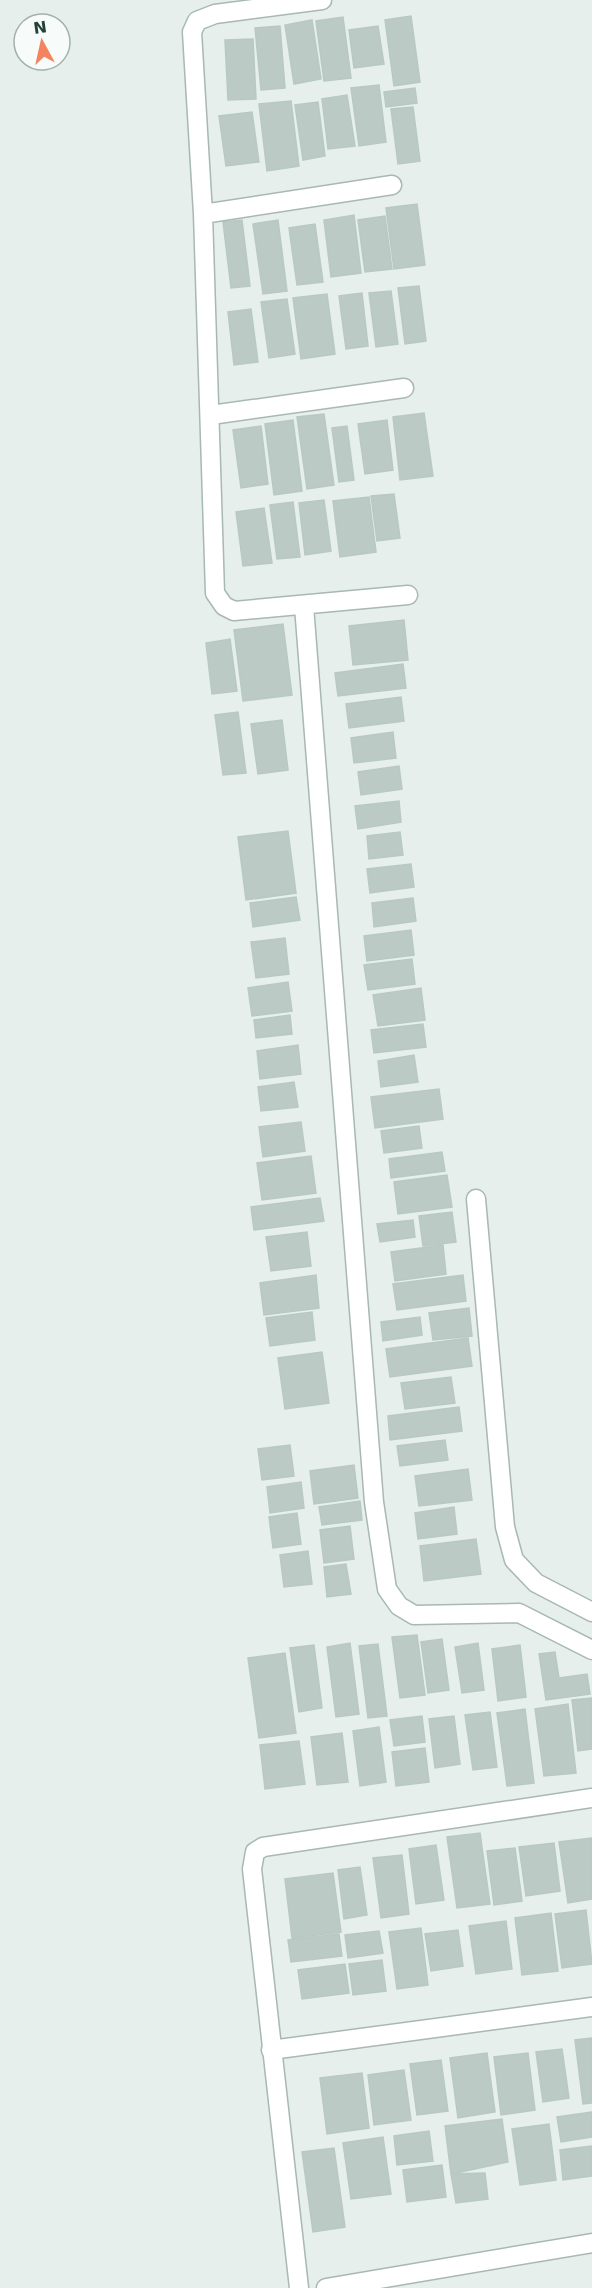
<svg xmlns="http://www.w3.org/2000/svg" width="592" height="2288" font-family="'DejaVu Sans',sans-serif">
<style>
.building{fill:#bbcac4;stroke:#b8c9c2;stroke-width:1.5}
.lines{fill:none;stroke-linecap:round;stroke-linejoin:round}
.street-casing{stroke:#a8b8b2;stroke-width:21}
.street{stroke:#fff;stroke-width:18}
</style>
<rect width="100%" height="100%" fill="#e6efeb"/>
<path class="building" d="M 411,16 L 420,82 L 394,86 L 385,20 Z
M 343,17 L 351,78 L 324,81 L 316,21 Z
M 312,20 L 321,79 L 294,84 L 285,25 Z
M 280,26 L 285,88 L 261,90 L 255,28 Z
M 378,26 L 384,64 L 354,68 L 349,30 Z
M 253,39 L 256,99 L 228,100 L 225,40 Z
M 379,85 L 386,142 L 359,146 L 351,88 Z
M 415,88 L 417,103 L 386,107 L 384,92 Z
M 347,95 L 355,146 L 328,149 L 322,99 Z
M 291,101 L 299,166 L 267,171 L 259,104 Z
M 318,102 L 325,156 L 303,160 L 295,105 Z
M 413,107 L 420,161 L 398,164 L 391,109 Z
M 252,112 L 259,162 L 226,166 L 219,116 Z
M 417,204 L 425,265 L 394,269 L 386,208 Z
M 354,215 L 361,273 L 331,277 L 324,220 Z
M 385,216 L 392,269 L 365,272 L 358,220 Z
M 242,220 L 250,286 L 231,288 L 223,222 Z
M 278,220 L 287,291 L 263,294 L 253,224 Z
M 315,224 L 323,282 L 297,285 L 289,228 Z
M 419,286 L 426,341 L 405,344 L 398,288 Z
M 391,291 L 398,344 L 376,347 L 369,293 Z
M 362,293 L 368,346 L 346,349 L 339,296 Z
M 327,294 L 335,354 L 301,359 L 293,298 Z
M 287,299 L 295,354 L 269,358 L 261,302 Z
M 251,309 L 258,362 L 234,365 L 228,312 Z
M 424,413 L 433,476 L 400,480 L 393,417 Z
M 324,414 L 334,485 L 307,489 L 297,417 Z
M 293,420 L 302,491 L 274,495 L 265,424 Z
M 387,420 L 393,470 L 365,474 L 358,424 Z
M 261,426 L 268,484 L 241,488 L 233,430 Z
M 347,426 L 354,480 L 339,482 L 332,428 Z
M 394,494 L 400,538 L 377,541 L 371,496 Z
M 369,497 L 376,552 L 340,557 L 333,501 Z
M 324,500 L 331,551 L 305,555 L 299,503 Z
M 293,502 L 300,557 L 277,559 L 270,505 Z
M 264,508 L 272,563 L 243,566 L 236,512 Z
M 404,620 L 408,660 L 353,665 L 349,626 Z
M 283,624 L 292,695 L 243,701 L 234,630 Z
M 230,639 L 237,691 L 212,694 L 206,643 Z
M 403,664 L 406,688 L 338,696 L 335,673 Z
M 401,697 L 404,721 L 349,728 L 346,704 Z
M 238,712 L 246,773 L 223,775 L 215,715 Z
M 282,720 L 288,770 L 258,774 L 251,724 Z
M 393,732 L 396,758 L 354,763 L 351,738 Z
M 399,766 L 402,789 L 361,795 L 358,772 Z
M 399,801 L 401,822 L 358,829 L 355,806 Z
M 288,831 L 296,893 L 246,900 L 238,837 Z
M 400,832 L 403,855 L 369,859 L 367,836 Z
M 411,864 L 414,887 L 370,893 L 367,869 Z
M 296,897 L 300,920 L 253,927 L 250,903 Z
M 413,898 L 416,921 L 374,927 L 372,903 Z
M 411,930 L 414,955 L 367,961 L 364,936 Z
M 285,938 L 289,974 L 256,978 L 251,942 Z
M 412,959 L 415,984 L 368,990 L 364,965 Z
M 288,982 L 292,1011 L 252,1016 L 248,988 Z
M 421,988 L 425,1020 L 378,1026 L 373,995 Z
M 290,1015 L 292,1034 L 256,1038 L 254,1020 Z
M 423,1024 L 426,1047 L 374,1053 L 371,1030 Z
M 298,1045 L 301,1074 L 260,1079 L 257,1051 Z
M 414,1055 L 418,1082 L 381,1087 L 378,1061 Z
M 294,1082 L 298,1107 L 261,1111 L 258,1087 Z
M 439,1089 L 443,1119 L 375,1128 L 371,1097 Z
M 301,1122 L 305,1151 L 263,1157 L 259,1127 Z
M 419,1126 L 422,1148 L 384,1153 L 381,1131 Z
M 442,1152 L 445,1171 L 391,1178 L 389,1159 Z
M 311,1156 L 316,1193 L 262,1200 L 257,1163 Z
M 447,1175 L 452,1207 L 398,1214 L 394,1182 Z
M 320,1198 L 324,1221 L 254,1230 L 251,1207 Z
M 452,1212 L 456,1242 L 423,1246 L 419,1216 Z
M 413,1220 L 415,1237 L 380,1242 L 377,1224 Z
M 307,1232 L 311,1266 L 271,1271 L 266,1237 Z
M 443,1245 L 446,1274 L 395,1281 L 391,1252 Z
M 316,1275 L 319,1308 L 264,1315 L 260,1283 Z
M 463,1275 L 466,1301 L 397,1310 L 393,1284 Z
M 469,1308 L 472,1336 L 433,1340 L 429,1313 Z
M 312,1312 L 315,1340 L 270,1346 L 266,1318 Z
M 420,1317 L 422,1335 L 383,1341 L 381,1322 Z
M 468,1338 L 472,1366 L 390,1377 L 386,1349 Z
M 322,1352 L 329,1403 L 285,1409 L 278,1358 Z
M 451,1377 L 455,1403 L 405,1409 L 401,1383 Z
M 459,1407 L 462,1431 L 390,1440 L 388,1416 Z
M 445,1440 L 448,1460 L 400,1466 L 397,1446 Z
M 290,1445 L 294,1476 L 262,1480 L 258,1449 Z
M 354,1465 L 358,1498 L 314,1504 L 310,1471 Z
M 468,1469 L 472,1500 L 419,1506 L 415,1476 Z
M 301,1482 L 304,1508 L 270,1513 L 267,1487 Z
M 360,1501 L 362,1520 L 322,1525 L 319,1507 Z
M 454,1507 L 457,1534 L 418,1539 L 415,1513 Z
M 297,1513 L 301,1544 L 273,1548 L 269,1517 Z
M 350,1526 L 354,1559 L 324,1563 L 320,1530 Z
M 476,1539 L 481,1574 L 424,1581 L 420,1546 Z
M 308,1551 L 312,1584 L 284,1587 L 280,1555 Z
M 346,1564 L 351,1594 L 327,1597 L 324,1567 Z
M 417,1635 L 425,1695 L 400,1698 L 392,1637 Z
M 442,1639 L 449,1690 L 428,1693 L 421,1642 Z
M 350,1643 L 359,1714 L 336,1717 L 327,1647 Z
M 478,1643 L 484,1690 L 462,1693 L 455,1647 Z
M 378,1644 L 387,1716 L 368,1718 L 359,1646 Z
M 314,1645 L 322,1708 L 299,1712 L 290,1648 Z
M 520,1645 L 526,1697 L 498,1701 L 492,1649 Z
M 555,1652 L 559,1678 L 587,1674 L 590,1694 L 546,1700 L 539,1654 Z
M 285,1653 L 296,1733 L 259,1738 L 248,1658 Z
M 592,1698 L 592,1749 L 578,1751 L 572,1700 Z
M 568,1704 L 576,1773 L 544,1776 L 535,1709 Z
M 525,1709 L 534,1783 L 507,1786 L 497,1713 Z
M 490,1712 L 497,1767 L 473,1770 L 465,1715 Z
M 422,1716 L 425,1742 L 394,1746 L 390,1720 Z
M 454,1716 L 460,1764 L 435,1768 L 429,1719 Z
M 379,1727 L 386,1782 L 360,1786 L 353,1731 Z
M 342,1733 L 348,1782 L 317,1785 L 311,1737 Z
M 299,1741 L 305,1784 L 265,1789 L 260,1745 Z
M 425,1748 L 429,1782 L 396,1786 L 392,1752 Z
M 480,1833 L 490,1904 L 457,1908 L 447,1837 Z
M 592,1838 L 592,1899 L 568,1903 L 559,1842 Z
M 554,1843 L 560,1891 L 526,1896 L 519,1847 Z
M 436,1845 L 444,1900 L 416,1904 L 409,1849 Z
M 515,1848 L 522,1901 L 494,1905 L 487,1851 Z
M 402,1855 L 409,1914 L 381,1918 L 373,1858 Z
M 360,1867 L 367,1915 L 344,1919 L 338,1870 Z
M 333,1873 L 341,1932 L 292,1938 L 285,1879 Z
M 586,1910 L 592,1964 L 562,1968 L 555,1914 Z
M 551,1913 L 558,1971 L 522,1975 L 515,1918 Z
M 506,1921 L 512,1969 L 476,1974 L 469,1926 Z
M 421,1928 L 428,1985 L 397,1989 L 389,1932 Z
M 458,1930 L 463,1966 L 431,1971 L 425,1934 Z
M 379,1931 L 383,1953 L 348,1958 L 345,1935 Z
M 339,1934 L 342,1956 L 291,1962 L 288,1940 Z
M 382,1960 L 386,1991 L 353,1995 L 349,1964 Z
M 345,1964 L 349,1993 L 302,1999 L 298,1970 Z
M 592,2038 L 592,2103 L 583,2104 L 575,2040 Z
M 562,2049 L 569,2098 L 543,2102 L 536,2052 Z
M 487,2053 L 495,2112 L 458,2118 L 450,2058 Z
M 528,2053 L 535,2110 L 501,2115 L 494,2057 Z
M 441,2060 L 448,2111 L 417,2115 L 410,2064 Z
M 404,2070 L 411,2120 L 374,2125 L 368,2075 Z
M 362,2073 L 369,2128 L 327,2134 L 320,2078 Z
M 592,2112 L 592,2137 L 561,2142 L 557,2117 Z
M 502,2119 L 508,2162 L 451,2174 L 445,2126 Z
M 549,2124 L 556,2180 L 520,2185 L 512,2129 Z
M 429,2131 L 433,2161 L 397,2165 L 394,2136 Z
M 383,2137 L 391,2194 L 351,2199 L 343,2143 Z
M 592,2146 L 592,2176 L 563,2180 L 560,2150 Z
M 334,2148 L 345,2227 L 313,2232 L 302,2152 Z
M 442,2165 L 446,2197 L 407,2202 L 403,2170 Z
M 485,2173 L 488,2199 L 456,2203 L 451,2174 Z"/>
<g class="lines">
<defs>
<path id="street" d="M 322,0 L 215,14 L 197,21 L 192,32 L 203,214 L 215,593 L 224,606 L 234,611 L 408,595
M 203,214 L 392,185
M 211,415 L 404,388
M 304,606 L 374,1502 L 387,1589 L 399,1606 L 414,1615 L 519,1613 L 592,1650
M 476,1199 L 505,1527 L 514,1560 L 536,1583 L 592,1612
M 271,2050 L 592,2007
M 299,2288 L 252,1869 L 255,1852 L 263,1847 L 592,1798
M 326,2288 L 592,2243"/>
</defs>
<use href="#street" class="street-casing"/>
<use href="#street" class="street"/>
</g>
<g transform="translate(42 42) rotate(352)"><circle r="28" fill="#f7fbf9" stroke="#a3b1ad" stroke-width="1.5"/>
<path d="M0-4.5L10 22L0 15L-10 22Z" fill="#f4845f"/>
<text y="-9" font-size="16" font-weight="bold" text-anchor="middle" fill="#24423a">N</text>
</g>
</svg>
